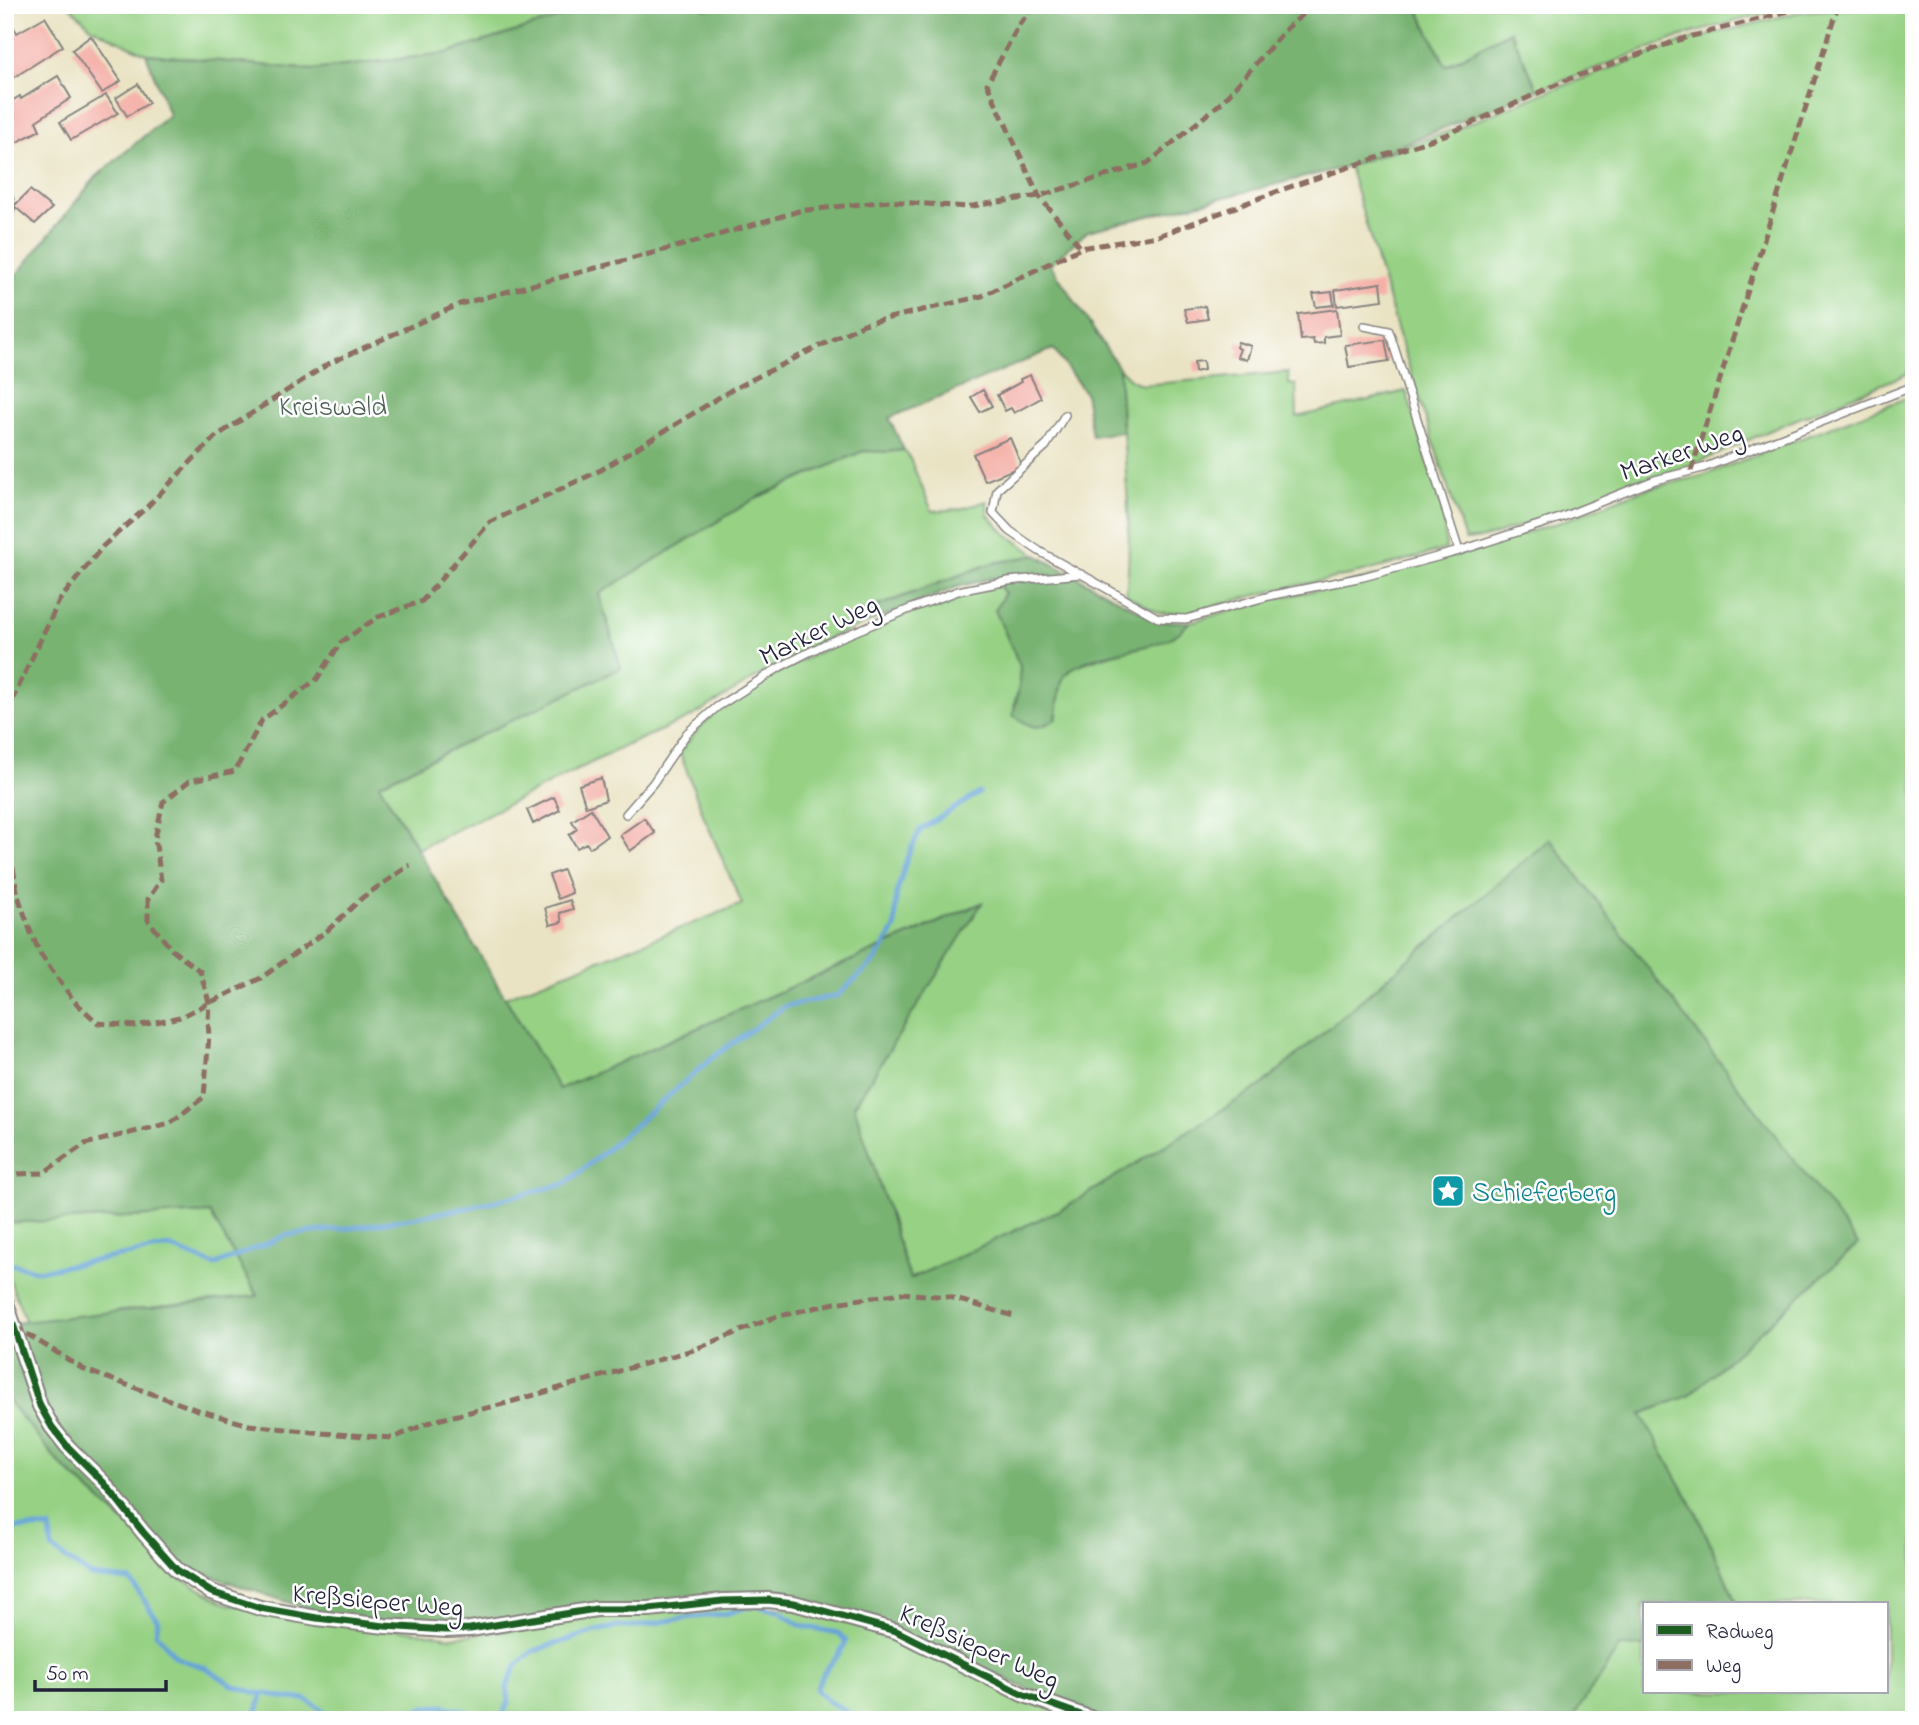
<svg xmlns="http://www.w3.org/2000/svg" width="1919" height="1725" font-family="'Indie Flower',sans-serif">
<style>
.green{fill:#96d184;stroke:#5c7a60;stroke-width:2}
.forest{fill:#78b372;stroke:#4d6a56;stroke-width:2}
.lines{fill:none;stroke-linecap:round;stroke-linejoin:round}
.stream{stroke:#65a3d7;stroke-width:5}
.building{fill:#f4b0a8}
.service-casing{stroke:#86827f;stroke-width:10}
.minor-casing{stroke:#86827f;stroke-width:18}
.service{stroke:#fff;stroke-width:7}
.minor{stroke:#fff;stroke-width:14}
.quiet{stroke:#8d6e63;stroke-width:5;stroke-dasharray:10 5;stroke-linecap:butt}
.cycleway-casing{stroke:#fff;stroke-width:11}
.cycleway{stroke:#1b5e20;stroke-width:7}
.labels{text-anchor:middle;stroke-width:5;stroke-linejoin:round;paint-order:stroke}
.park-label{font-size:28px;fill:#4b5f55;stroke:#fff}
.street-label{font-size:28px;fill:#22223b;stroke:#fff}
.culture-label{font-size:28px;fill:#0d838f;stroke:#fff;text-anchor:start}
</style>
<rect width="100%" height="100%" fill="#fff"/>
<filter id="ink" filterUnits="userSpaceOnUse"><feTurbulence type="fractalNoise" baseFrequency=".0143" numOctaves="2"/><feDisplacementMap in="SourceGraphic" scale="14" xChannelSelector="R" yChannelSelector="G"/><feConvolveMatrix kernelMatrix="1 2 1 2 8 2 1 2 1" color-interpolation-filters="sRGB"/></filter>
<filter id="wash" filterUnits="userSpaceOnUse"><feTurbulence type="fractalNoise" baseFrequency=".00686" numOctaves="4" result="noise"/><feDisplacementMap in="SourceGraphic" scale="28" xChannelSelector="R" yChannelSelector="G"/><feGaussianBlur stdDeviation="1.57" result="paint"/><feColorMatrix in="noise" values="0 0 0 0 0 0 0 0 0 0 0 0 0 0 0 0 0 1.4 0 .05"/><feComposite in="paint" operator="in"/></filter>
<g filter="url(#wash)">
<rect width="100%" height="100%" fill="#e9e3c3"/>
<path class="green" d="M 68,5 L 600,5 L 447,53 L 313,70 L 146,54 L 92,28 Z
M 1416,5 L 1795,5 L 1682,36 L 1538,90 L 1510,31 L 1445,66 Z
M 1914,7 L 1914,371 L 1780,426 L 1690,466 L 1639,482 L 1559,513 L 1484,538 L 1465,540 L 1402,345 L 1349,166 L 1455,129 L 1541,94 L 1683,42 L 1799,12 L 1833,9 Z
M 1119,368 L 1130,379 L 1142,385 L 1288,372 L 1289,384 L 1296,385 L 1297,417 L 1406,391 L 1444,515 L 1446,549 L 1364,572 L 1272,591 L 1188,613 L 1159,613 L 1126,595 C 1134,522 1122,442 1119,368 Z
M 1914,395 L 1914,1720 L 1571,1720 L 1620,1646 L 1644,1647 L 1644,1692 L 1886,1692 L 1886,1604 L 1737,1604 L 1697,1514 L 1641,1414 L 1688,1396 L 1550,840 L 1262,1085 L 1066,1207 L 910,1279 L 854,1106 L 981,903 L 559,1089 L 505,997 L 742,904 L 705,819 L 680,753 L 694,734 L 717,710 L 780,671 L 834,645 L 893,619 L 952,597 L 999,586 L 1005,593 L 995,610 L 1020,666 L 1019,687 L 1014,705 L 1056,719 L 1062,679 L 1075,666 L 1112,654 L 1145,646 L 1174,636 L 1190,622 L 1271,599 L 1328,588 L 1450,557 L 1560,522 L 1642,490 L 1702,476 Z
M 904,450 L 908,454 L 932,511 L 960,509 L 987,501 L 988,515 L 1005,533 L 1036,555 L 989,564 L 865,611 L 867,623 L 827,639 L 778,664 L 693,716 L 625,746 L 418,849 L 379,784 L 621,668 L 599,594 L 756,498 L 863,451 L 887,452 Z
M 210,1213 L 258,1296 L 26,1322 L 5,1268 L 5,1223 Z
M 5,1397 L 60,1464 L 167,1561 L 163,1568 L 227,1604 L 452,1637 L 522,1629 L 591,1614 L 722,1603 L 805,1610 L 916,1644 L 1074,1720 L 5,1720 Z"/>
<path class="forest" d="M 600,5 L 699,5 L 706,9 L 714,5 L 1416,5 L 1446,66 L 1510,31 L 1538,90 L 1349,166 L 1088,231 L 1050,264 L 1119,368 L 1122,432 L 1092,436 L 1085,393 L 1053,349 L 889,418 L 904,450 L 887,452 L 863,451 L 756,498 L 599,594 L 621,668 L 379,784 L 559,1089 L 982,903 L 854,1106 L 910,1279 L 1066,1207 L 1262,1085 L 1550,839 L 1858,1244 L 1688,1396 L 1641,1414 L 1697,1514 L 1737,1604 L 1644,1604 L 1644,1647 L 1620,1646 L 1571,1720 L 1107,1720 L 1025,1688 L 956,1655 L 767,1594 L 446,1628 L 328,1616 L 167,1561 L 60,1464 L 5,1397 L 5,1324 L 258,1296 L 210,1213 L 5,1223 L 5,299 L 10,283 L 96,177 L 169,115 L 146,54 L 313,70 L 447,53 Z
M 1036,555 L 1158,621 L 1190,622 C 1185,626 1180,633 1174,636 C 1145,653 1083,650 1064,677 C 1059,685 1058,709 1056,719 C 1036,732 1032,728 1013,715 L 1019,687 L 1020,666 L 995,610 L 1005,593 L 993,578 L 957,587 L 867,623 L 865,611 L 989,564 Z"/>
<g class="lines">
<path class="stream" d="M 5,1264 L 16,1265 L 38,1271 L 169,1247 L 215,1265 L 287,1235 L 358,1227 L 462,1209 L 565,1184 L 603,1153 L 713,1057 L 785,1006 L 837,996 L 875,961 L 895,928 L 896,895 L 907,858 L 920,830 L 979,793
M 5,1510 L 13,1528 L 50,1528 L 52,1549 L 91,1576 L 130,1580 L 158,1621 L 156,1633 L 175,1656 L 182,1660 L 206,1668 L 232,1685 L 256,1693 L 269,1694 L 285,1698 L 305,1699 L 334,1717 L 389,1720 L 426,1707 L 443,1706 L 465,1711 L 492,1720
M 254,1720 L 263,1693
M 500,1720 L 509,1702 L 507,1686 L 516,1666 L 533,1651 L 596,1631 L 616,1627 L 639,1626 L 678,1619 L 724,1614 L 754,1605 L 778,1611 L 801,1626 L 838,1633 L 846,1641 C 838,1661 823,1666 816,1690 L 829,1702 L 845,1710 L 858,1720"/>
</g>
<g id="blocks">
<path class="building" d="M 5,12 L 17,33 L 45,17 L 63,46 L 10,80 L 5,73 Z
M 91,36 L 121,81 L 102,93 L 72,50 Z
M 58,76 L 71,98 L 36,121 L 40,130 L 10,146 L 5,138 L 5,105 L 20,96 L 21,99 Z
M 138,84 L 149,103 L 127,116 L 116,98 Z
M 106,95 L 118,113 L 71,140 L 60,122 Z
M 30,190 L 52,208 L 35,224 L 14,206 Z
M 1381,283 L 1383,300 L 1337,306 L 1335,290 Z
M 1332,292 L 1334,305 L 1316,307 L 1313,294 Z
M 1205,306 L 1208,319 L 1188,322 L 1184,309 Z
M 1337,309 L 1340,335 L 1324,337 L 1324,343 L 1314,344 L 1313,339 L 1301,340 L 1298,314 Z
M 1385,340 L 1389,361 L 1349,367 L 1345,345 Z
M 1238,342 L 1251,346 L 1247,360 L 1237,357 L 1240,349 L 1236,347 Z
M 1203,361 L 1204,370 L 1195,372 L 1194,362 Z
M 1030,375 L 1041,398 L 1014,413 L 1011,408 L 1005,411 L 997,395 L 1021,382 L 1020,379 Z
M 983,390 L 992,406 L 980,412 L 971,397 Z
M 1010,438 L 1022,466 L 985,481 L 973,454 Z
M 601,778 L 606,800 L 586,807 L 579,785 Z
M 554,797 L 560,810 L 533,824 L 527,810 Z
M 591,809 L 607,836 L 590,848 L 586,843 L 577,848 L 569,835 L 577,829 L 572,821 Z
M 644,818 L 655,833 L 630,851 L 620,835 Z
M 563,870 L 572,893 L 558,899 L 549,875 Z
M 570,900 L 573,909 L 560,913 L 562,922 L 550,925 L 545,908 Z"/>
</g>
</g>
<g filter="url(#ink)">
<use href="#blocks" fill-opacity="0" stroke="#86827f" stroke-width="2"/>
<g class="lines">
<defs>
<path id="service" d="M 5,180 L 11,206 L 5,242
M 1364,326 L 1389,331 L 1459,551
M 1065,415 L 1046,446 L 997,490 L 993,513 L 1010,531 L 1039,551 L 1080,574
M 626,814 L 653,783 L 687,733 L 717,707 L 780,667 L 825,644 L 912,608 L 958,591 L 1008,581 L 1081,574 L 1158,618 L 1186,619 L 1273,595 L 1363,577 L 1459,551 L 1560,518 L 1655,480 L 1703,468 L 1914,386"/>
<path id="minor" d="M 5,1300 L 40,1406 L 52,1427 L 67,1446 L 104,1483 L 143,1532 L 177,1570 L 211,1592 L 260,1608 L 317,1618 L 385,1626 L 446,1630 L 470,1629 L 596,1609 L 649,1609 L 723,1601 L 768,1600 L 794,1603 L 896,1631 L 1022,1694 L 1095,1720"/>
</defs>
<use href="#service" class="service-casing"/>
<use href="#minor" class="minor-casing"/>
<use href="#service" class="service"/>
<use href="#minor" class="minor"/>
<path class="quiet" d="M 1034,5 L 1019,25 L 987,84 L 1039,196 L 1081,248
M 1691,471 L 1838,5
M 5,715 L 59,601 L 103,546 L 147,507 L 215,437 L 328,364 L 460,304 L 698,241 L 799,211 L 888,201 L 966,207 L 1039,196 L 1148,163 L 1222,102 L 1287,28 L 1314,5
M 5,823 L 18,896 L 31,933 L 41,955 L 74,1001 L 98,1023 L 136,1026 L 180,1017 L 261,978 L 328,930 L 363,897 L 410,865
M 5,1167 L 16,1174 L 43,1173 L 85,1144 L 170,1123 L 204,1097 L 209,1035 L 208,1023 L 209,1002 L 200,971 L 172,950 L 148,920 L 148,899 L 161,880 L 155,838 L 163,802 L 189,781 L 235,771 L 262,720 L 317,679 L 341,642 L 378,617 L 422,601 L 490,522 L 601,470 L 733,389 L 864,324 L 982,296 L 1081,248 L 1158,236 L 1281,190 L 1448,134 L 1569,79 L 1685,38 L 1801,8 L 1879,5
M 14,1326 L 85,1370 L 195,1409 L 249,1425 L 322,1433 L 393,1438 L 433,1421 L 503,1404 L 693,1350 L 775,1317 L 835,1303 L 901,1293 L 949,1297 L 1014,1316"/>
<defs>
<path id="cycleway" d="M 5,1300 L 40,1406 L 52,1427 L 67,1446 L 104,1483 L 143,1532 L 177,1570 L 211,1592 L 260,1608 L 317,1618 L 385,1626 L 446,1630 L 470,1629 L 596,1609 L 649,1609 L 723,1601 L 768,1600 L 794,1603 L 896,1631 L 1022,1694 L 1095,1720"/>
</defs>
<use href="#cycleway" class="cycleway-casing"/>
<use href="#cycleway" class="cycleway"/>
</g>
</g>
<defs>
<symbol id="sight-square" viewBox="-11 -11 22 22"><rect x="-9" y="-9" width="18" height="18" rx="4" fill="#0f9aa8" stroke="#fff"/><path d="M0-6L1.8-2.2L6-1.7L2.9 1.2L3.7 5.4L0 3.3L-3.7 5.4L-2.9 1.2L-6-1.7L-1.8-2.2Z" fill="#fff"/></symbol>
</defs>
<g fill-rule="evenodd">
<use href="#sight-square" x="1429" y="1172" width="38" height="38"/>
</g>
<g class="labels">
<g class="park-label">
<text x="333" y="415">Kreiswald</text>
</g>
<g class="street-label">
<text transform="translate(1681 451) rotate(-19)" y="10">Marker Weg</text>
<text transform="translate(818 629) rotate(-26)" y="10">Marker Weg</text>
<text transform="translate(378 1599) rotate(5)" y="10">Kreßsieper Weg</text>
<text transform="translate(980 1645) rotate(24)" y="10">Kreßsieper Weg</text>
</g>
<g class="culture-label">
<text x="1472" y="1201">Schieferberg</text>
</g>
</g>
<rect width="1919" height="1725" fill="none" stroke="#fff" stroke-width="28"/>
<rect x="1643" y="1602" width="245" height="91" fill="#ffffff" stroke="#a7a7b1" stroke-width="2"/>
<rect x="1657" y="1625" width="35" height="10" fill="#1b5e20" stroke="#a7a7b1" stroke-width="2"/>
<text x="1706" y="1638" font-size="21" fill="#22223b">Radweg</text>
<rect x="1657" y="1660" width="35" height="10" fill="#8d6e63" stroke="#a7a7b1" stroke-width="2"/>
<text x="1706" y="1672" font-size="21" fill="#22223b">Weg</text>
<path d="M35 1680v10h131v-10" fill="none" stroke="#22223b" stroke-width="3.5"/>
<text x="46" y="1680" font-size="21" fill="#22223b" stroke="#ffffff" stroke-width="5" paint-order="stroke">50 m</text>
</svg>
